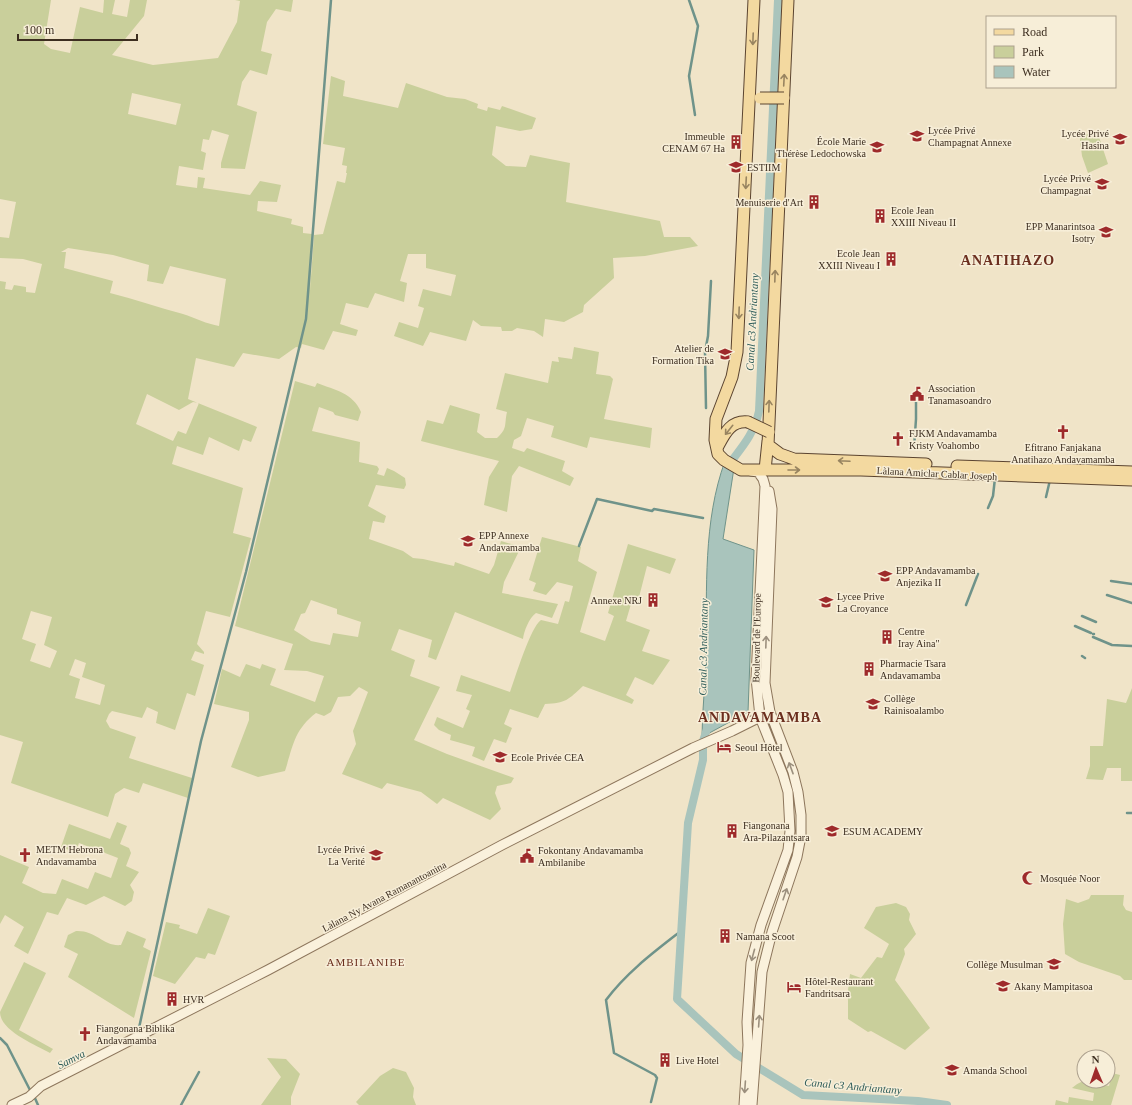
<svg xmlns="http://www.w3.org/2000/svg" width="1132" height="1105" font-family="Georgia,serif">
<style>
.green{fill:#c9cf9b;fill-rule:evenodd}
.water{fill:#a9c4bc;stroke:#6f938a}
.lines{fill:none;stroke-linecap:round;stroke-linejoin:round}
.stream{stroke:#6f938a;stroke-width:2.5}
.canal{stroke:#a9c4bc;stroke-width:8}
.minor-casing{stroke:#8d765c;stroke-width:11}
.major-casing{stroke:#5b4430;stroke-width:13}
.minor{stroke:#faf1dc;stroke-width:9}
.major{stroke:#f3d9a0;stroke-width:11}
.major-bridge-casing{stroke:#5b4430;stroke-width:13;stroke-linecap:butt}
.major-bridge{stroke:#f3d9a0;stroke-width:11}
.oneway{stroke:#988460}
.oneway2{stroke:#9c907e}
.labels{text-anchor:middle;stroke-width:3;stroke-linejoin:round;paint-order:stroke}
.poi-label{font-size:10px;fill:#3d2e20;stroke:#f7eed8;text-anchor:start}
.street-label{font-size:10px;fill:#3d2e20;stroke:#f7eed8}
.water-label{font-size:11px;font-style:italic;fill:#2f5d5a;stroke:#f7eed8}
.neighbourhood-label{font-size:11px;letter-spacing:1px;fill:#6b2e1e;stroke:#f7eed8}
.district-label{font-size:14px;font-weight:bold;letter-spacing:1px;fill:#6b2e1e;stroke:#f7eed8}
</style>
<rect width="100%" height="100%" fill="#f0e4c8"/>
<path class="green" d="M 0,0 L 51,0 L 44,44 L 51,49 L 70,53 L 80,7 L 103,13 L 104,0 L 115,0 L 112,14 L 127,17 L 130,0 L 147,0 L 144,16 L 112,55 L 153,65 L 218,58 L 237,22 L 240,1 L 235,0 L 293,0 L 291,12 L 276,9 L 267,22 L 261,51 L 272,54 L 267,75 L 250,70 L 242,82 L 237,105 L 257,112 L 245,169 L 221,168 L 221,163 L 229,135 L 212,130 L 209,140 L 203,139 L 201,151 L 206,153 L 203,170 L 179,166 L 176,185 L 197,188 L 198,177 L 205,178 L 203,188 L 250,195 L 260,181 L 281,185 L 277,202 L 258,201 L 257,211 L 292,219 L 291,224 L 303,227 L 303,233 L 312,234 L 310,291 L 314,235 L 323,234 L 337,181 L 345,183 L 347,173 L 346,173 L 347,166 L 342,165 L 345,148 L 323,144 L 331,76 L 345,81 L 343,96 L 398,108 L 406,83 L 447,97 L 465,99 L 478,104 L 477,108 L 487,111 L 488,107 L 500,110 L 502,106 L 536,118 L 532,129 L 520,131 L 496,126 L 492,155 L 506,166 L 526,167 L 530,155 L 570,163 L 566,202 L 660,221 L 664,237 L 690,237 L 698,246 L 645,256 L 613,258 L 614,278 L 584,305 L 583,312 L 564,322 L 545,319 L 543,337 L 534,331 L 517,328 L 512,331 L 502,331 L 501,327 L 481,326 L 473,320 L 466,341 L 430,332 L 423,346 L 394,336 L 399,322 L 418,328 L 424,308 L 418,306 L 423,289 L 451,296 L 456,275 L 426,268 L 426,254 L 408,254 L 400,281 L 407,283 L 404,302 L 375,293 L 368,308 L 346,303 L 340,324 L 358,330 L 356,336 L 333,331 L 324,350 L 302,344 L 301,348 L 296,347 L 279,359 L 243,353 L 234,367 L 196,358 L 188,399 L 257,427 L 251,442 L 243,439 L 239,451 L 209,437 L 203,455 L 177,446 L 172,464 L 243,488 L 233,533 L 251,538 L 230,617 L 206,611 L 197,644 L 204,652 L 204,654 L 195,651 L 191,660 L 204,665 L 195,696 L 187,693 L 175,730 L 156,723 L 158,712 L 147,707 L 142,718 L 112,711 L 109,714 L 106,721 L 110,728 L 136,737 L 129,758 L 192,778 L 188,798 L 143,783 L 139,793 L 124,788 L 115,794 L 108,817 L 11,783 L 23,742 L 0,735 L 0,281 L 6,282 L 5,289 L 12,290 L 14,285 L 26,287 L 26,292 L 35,293 L 42,264 L 23,259 L 0,258 L 0,237 L 9,238 L 16,202 L 0,199 ZM 132,93 L 181,104 L 176,125 L 128,114 ZM 68,248 L 113,255 L 149,265 L 147,281 L 163,284 L 170,266 L 226,279 L 219,326 C 207,324 195,318 183,314 C 159,308 135,299 110,293 L 113,281 L 64,268 L 66,252 L 61,252 ZM 147,394 L 179,410 L 193,402 L 199,403 L 186,434 L 178,431 L 173,441 L 136,424 ZM 31,611 L 52,617 L 44,645 L 57,651 L 50,668 L 30,661 L 36,644 L 22,639 ZM 75,659 L 86,663 L 82,677 L 105,685 L 100,705 L 75,698 L 80,679 L 69,675 Z
M 1079,132 L 1099,137 L 1108,164 L 1088,173 L 1082,156 Z
M 574,347 L 599,352 L 596,374 L 610,376 L 613,379 L 604,419 L 652,428 L 650,448 L 590,437 L 587,448 L 551,437 L 554,426 L 527,418 L 521,436 L 514,440 L 512,448 L 524,452 L 527,448 L 565,461 L 562,471 L 574,478 L 570,486 L 519,466 L 512,476 L 507,512 L 484,505 L 489,477 L 499,461 L 421,441 L 427,420 L 443,424 L 450,405 L 480,414 L 477,432 L 485,438 L 497,438 C 508,428 504,425 507,412 L 496,409 L 505,373 L 548,383 L 552,361 L 559,362 L 558,357 L 572,359 Z
M 295,381 L 315,387 L 317,383 C 335,390 353,393 361,412 L 358,421 L 335,415 L 333,412 L 319,407 L 312,431 L 360,442 L 359,462 L 377,466 L 379,469 L 377,474 L 384,476 L 387,468 L 394,471 L 405,478 L 406,485 L 404,489 L 376,485 L 368,506 L 386,516 L 384,523 L 373,521 L 369,539 L 403,551 L 413,558 L 423,559 L 454,566 L 455,562 L 489,574 L 494,565 L 501,541 L 521,547 L 504,582 L 502,593 L 558,604 L 552,618 L 536,613 C 529,618 524,631 523,639 L 455,612 L 436,660 L 428,657 L 432,640 L 399,629 L 391,650 L 415,660 L 410,676 L 440,687 L 414,740 L 447,754 L 514,778 L 511,783 L 497,786 L 495,793 L 501,809 L 490,820 L 443,798 L 437,804 L 421,792 L 387,783 L 382,789 L 342,774 L 356,744 L 353,731 L 368,692 L 359,687 L 350,696 L 338,697 L 331,712 L 324,716 L 316,713 C 294,730 293,746 285,771 L 258,777 L 231,767 L 249,720 L 249,712 L 214,704 L 222,669 L 240,677 L 246,664 L 260,669 L 262,664 L 276,669 L 270,685 L 315,702 L 324,676 L 307,671 L 284,670 L 293,644 L 235,626 ZM 311,600 L 337,609 L 337,614 L 361,622 L 358,637 L 333,633 L 330,645 L 311,641 L 294,630 L 301,614 L 305,613 Z
M 542,537 L 581,547 L 578,561 L 597,572 L 580,632 L 605,641 L 614,616 L 608,613 L 628,544 L 676,559 L 670,574 L 647,566 L 637,605 L 631,604 L 626,621 L 650,630 L 642,651 L 670,660 L 653,685 L 635,677 L 626,695 L 634,700 L 632,704 L 583,686 C 568,700 566,703 545,704 L 538,718 L 510,709 L 504,724 L 512,728 L 506,743 L 494,739 L 484,761 L 472,756 L 475,747 L 450,740 L 451,735 L 439,730 L 434,725 L 437,717 L 463,728 L 470,711 L 466,709 L 472,695 L 456,691 L 461,675 L 510,692 C 515,678 531,626 541,620 L 558,624 L 565,601 L 569,602 L 573,586 L 557,582 L 546,595 L 533,591 L 536,583 L 529,580 Z
M 1132,688 L 1132,781 L 1121,781 L 1121,768 L 1107,768 L 1103,780 L 1086,779 L 1090,766 L 1090,746 L 1103,746 L 1107,699 L 1126,703 Z
M 117,822 L 127,826 L 120,844 L 129,848 L 131,853 L 126,866 L 139,872 L 130,885 L 134,892 L 132,901 L 125,906 L 104,896 L 86,905 L 67,898 L 58,915 L 47,912 L 28,954 L 14,946 L 24,927 L 5,915 L 0,924 L 0,855 L 29,867 L 22,883 L 43,893 L 56,894 L 62,879 L 88,889 L 95,872 L 111,878 L 118,858 L 79,843 L 75,852 L 61,847 L 69,824 L 110,839 Z
M 1091,895 L 1124,895 L 1123,905 L 1126,910 L 1132,912 L 1132,980 L 1124,980 L 1120,976 L 1079,962 L 1065,954 L 1063,924 L 1066,899 L 1078,903 L 1089,899 Z
M 896,903 L 906,907 L 910,914 L 909,920 L 916,934 L 904,949 L 905,954 L 895,980 L 930,1028 L 905,1050 L 871,1031 L 868,1032 L 848,1019 L 848,990 L 850,974 L 861,978 L 877,957 L 882,958 L 889,944 L 864,928 L 876,907 Z
M 208,908 L 230,916 L 215,955 L 208,953 L 205,959 L 196,957 L 175,984 L 153,976 L 166,922 L 180,925 L 179,928 L 197,934 Z
M 76,931 C 96,930 104,947 121,945 L 127,931 L 146,939 L 143,947 L 151,951 L 134,1018 L 68,977 L 78,954 L 64,947 L 68,935 Z
M 24,962 L 46,973 L 19,1030 L 53,1049 L 50,1053 C 36,1045 0,1031 0,1012 Z
M 267,1058 L 286,1059 L 300,1074 L 291,1097 L 291,1105 L 261,1105 L 281,1077 Z
M 393,1068 L 406,1072 L 414,1088 L 413,1097 L 416,1105 L 359,1105 L 356,1102 L 380,1076 Z
M 1112,1073 L 1120,1075 L 1111,1105 L 1055,1105 L 1056,1100 L 1068,1103 L 1069,1097 L 1093,1101 L 1094,1093 L 1072,1088 C 1081,1080 1085,1081 1097,1081 L 1096,1083 L 1109,1086 Z"/>
<path class="water" d="M 725,461 L 734,468 L 723,539 L 754,550 L 748,712 L 702,737 C 702,709 706,680 706,652 C 707,589 703,521 725,461 Z"/>
<g class="lines">
<path class="stream" d="M 689,0 L 698,26 L 689,76 L 695,115
M 706,408 L 705,352 L 708,336 L 711,281
M 914,448 L 916,419 L 916,393
M 1046,497 L 1050,480
M 988,508 L 993,496 L 995,478
M 579,546 L 597,499 L 652,511 L 654,509 L 703,518
M 1111,581 L 1132,584
M 1107,595 L 1132,603
M 966,605 L 978,574
M 1082,616 L 1096,622
M 1075,626 L 1091,633
M 1093,634 L 1094,634
M 1093,637 L 1112,645 L 1132,646
M 1082,656 L 1085,658
M 1127,813 L 1132,813
M 139,1028 L 201,741 L 246,572 L 306,319 L 331,0
M 0,1038 L 7,1045 L 31,1092
M 34,1096 L 38,1105
M 651,1102 L 657,1078 L 655,1075 L 614,1053 L 606,1000 C 627,972 654,952 681,931
M 181,1105 L 199,1072"/>
<path class="canal" d="M 727,467 C 741,448 754,435 759,411 L 778,0
M 708,726 L 703,741 L 703,760 L 688,823 L 677,999 L 736,1054 L 803,1095 L 918,1101 L 947,1105"/>
<defs>
<path id="minor" d="M 12,1105 L 29,1097 L 41,1086 L 268,970 L 502,845 L 693,748 L 732,731 L 770,712
M 744,1105 L 748,1045 L 747,1022 L 751,963 L 761,925 L 788,850 L 790,831 L 788,792 L 783,775 L 760,717 L 756,678 L 765,486 L 763,479 L 758,472 L 751,471
M 752,1105 L 762,972 L 772,932 L 797,857 L 801,836 L 801,815 L 798,792 L 793,772 L 770,712 L 765,683 L 772,509 L 769,491"/>
<path id="major" d="M 754,0 L 737,352 L 732,377 L 716,419 L 715,440 L 718,454 L 724,460 L 741,470 L 861,470 L 1132,480
M 768,445 L 788,0
M 768,445 L 780,454 L 794,459 L 926,464
M 717,448 C 724,435 730,420 748,422
M 957,466 L 1132,472
M 765,470 L 768,441"/>
</defs>
<use href="#minor" class="minor-casing"/>
<use href="#major" class="major-casing"/>
<use href="#minor" class="minor"/>
<use href="#major" class="major"/>
<defs>
<path id="major-bridge" d="M 760,98 L 784,98
M 748,422 L 769,432"/>
</defs>
<use href="#major-bridge" class="major-bridge-casing"/>
<use href="#major-bridge" class="major-bridge"/>
</g>
<defs><path id="oneway-shaft" d="M-6 0H5M1.5-3L5.5 0L1.5 3" fill="none" stroke-width="1.6" stroke-linecap="round" stroke-linejoin="round"/></defs>
<g class="oneway">
<use href="#oneway-shaft" transform="translate(753 39) rotate(92)"/>
<use href="#oneway-shaft" transform="translate(784 80) rotate(-87)"/>
<use href="#oneway-shaft" transform="translate(746 183) rotate(93)"/>
<use href="#oneway-shaft" transform="translate(775 276) rotate(-88)"/>
<use href="#oneway-shaft" transform="translate(739 313) rotate(92)"/>
<use href="#oneway-shaft" transform="translate(769 406) rotate(-88)"/>
<use href="#oneway-shaft" transform="translate(729 430) rotate(129)"/>
<use href="#oneway-shaft" transform="translate(844 461) rotate(-177)"/>
<use href="#oneway-shaft" transform="translate(794 470)"/>
</g>
<g class="oneway2">
<use href="#oneway-shaft" transform="translate(766 642) rotate(-88)"/>
<use href="#oneway-shaft" transform="translate(791 768) rotate(-110)"/>
<use href="#oneway-shaft" transform="translate(785 894) rotate(-71)"/>
<use href="#oneway-shaft" transform="translate(753 955) rotate(105)"/>
<use href="#oneway-shaft" transform="translate(759 1021) rotate(-86)"/>
<use href="#oneway-shaft" transform="translate(745 1087) rotate(94)"/>
</g>
<defs>
<symbol id="school-bare" viewBox="-9 -9 18 18"><path d="M0-5L7-2L0 1L-7-2ZM-4 1L0 2.5L4 1V4Q0 6-4 4Z" fill="#9e2a2b" stroke="#f7eed8" stroke-width="2.5" paint-order="stroke"/></symbol>
<symbol id="building-bare" viewBox="-9 -9 18 18"><path d="M-4-6H4V6H1V3H-1V6H-4ZM-2.5-4.3h1.7v1.8h-1.7ZM.8-4.3h1.7v1.8H.8ZM-2.5-1h1.7V.8h-1.7ZM.8-1h1.7V.8H.8Z" fill="#9e2a2b" stroke="#f7eed8" stroke-width="2.5" paint-order="stroke"/></symbol>
<symbol id="university-bare" viewBox="-9 -9 18 18"><path d="M0-5L7-2L0 1L-7-2ZM-4 1L0 2.5L4 1V4Q0 6-4 4Z" fill="#9e2a2b" stroke="#f7eed8" stroke-width="2.5" paint-order="stroke"/></symbol>
<symbol id="civic-bare" viewBox="-9 -9 18 18"><path d="M-.6-6.5H3V-4.5H.6V-3L4-1V1h2V6H-6V1h2V-1L-.6-3ZM-1.2 2.5V6h2.4V2.5Z" fill="#9e2a2b" stroke="#f7eed8" stroke-width="2.5" paint-order="stroke"/></symbol>
<symbol id="church-bare" viewBox="-9 -9 18 18"><path d="M-1.2-6h2.4v3.5h3.3v2.4h-3.3V6h-2.4V-.1h-3.3v-2.4h3.3Z" fill="#9e2a2b" stroke="#f7eed8" stroke-width="2.5" paint-order="stroke"/></symbol>
<symbol id="hotel-bare" viewBox="-9 -9 18 18"><path d="M-6-4.5h1.5V1H6V5H4.5V3h-9V5H-6ZM-4 0a1.8 1.8 0 1 1 3.6 0ZM.5 0V-2.5h3Q6-2.5 6 0Z" fill="#9e2a2b" stroke="#f7eed8" stroke-width="2.5" paint-order="stroke"/></symbol>
<symbol id="mosque-bare" viewBox="-9 -9 18 18"><path d="M3.5-4.9A6 6 0 1 0 3.5 4.9A5 5 0 1 1 3.5-4.9Z" fill="#9e2a2b" stroke="#f7eed8" stroke-width="2.5" paint-order="stroke"/></symbol>
</defs>
<g fill-rule="evenodd">
<use href="#school-bare" x="907" y="126" width="20" height="20"/>
<use href="#school-bare" x="1110" y="129" width="20" height="20"/>
<use href="#building-bare" x="726" y="132" width="20" height="20"/>
<use href="#school-bare" x="867" y="137" width="20" height="20"/>
<use href="#university-bare" x="726" y="157" width="20" height="20"/>
<use href="#school-bare" x="1092" y="174" width="20" height="20"/>
<use href="#building-bare" x="804" y="192" width="20" height="20"/>
<use href="#building-bare" x="870" y="206" width="20" height="20"/>
<use href="#school-bare" x="1096" y="222" width="20" height="20"/>
<use href="#building-bare" x="881" y="249" width="20" height="20"/>
<use href="#school-bare" x="715" y="344" width="20" height="20"/>
<use href="#civic-bare" x="907" y="384" width="20" height="20"/>
<use href="#church-bare" x="1053" y="422" width="20" height="20"/>
<use href="#church-bare" x="888" y="429" width="20" height="20"/>
<use href="#school-bare" x="458" y="531" width="20" height="20"/>
<use href="#school-bare" x="875" y="566" width="20" height="20"/>
<use href="#building-bare" x="643" y="590" width="20" height="20"/>
<use href="#school-bare" x="816" y="592" width="20" height="20"/>
<use href="#building-bare" x="877" y="627" width="20" height="20"/>
<use href="#building-bare" x="859" y="659" width="20" height="20"/>
<use href="#school-bare" x="863" y="694" width="20" height="20"/>
<use href="#hotel-bare" x="714" y="737" width="20" height="20"/>
<use href="#school-bare" x="490" y="747" width="20" height="20"/>
<use href="#building-bare" x="722" y="821" width="20" height="20"/>
<use href="#university-bare" x="822" y="821" width="20" height="20"/>
<use href="#church-bare" x="15" y="845" width="20" height="20"/>
<use href="#school-bare" x="366" y="845" width="20" height="20"/>
<use href="#civic-bare" x="517" y="846" width="20" height="20"/>
<use href="#mosque-bare" x="1019" y="868" width="20" height="20"/>
<use href="#building-bare" x="715" y="926" width="20" height="20"/>
<use href="#school-bare" x="1044" y="954" width="20" height="20"/>
<use href="#school-bare" x="993" y="976" width="20" height="20"/>
<use href="#hotel-bare" x="784" y="977" width="20" height="20"/>
<use href="#building-bare" x="162" y="989" width="20" height="20"/>
<use href="#church-bare" x="75" y="1024" width="20" height="20"/>
<use href="#building-bare" x="655" y="1050" width="20" height="20"/>
<use href="#school-bare" x="942" y="1060" width="20" height="20"/>
</g>
<g class="labels">
<g class="poi-label">
<text x="928" y="134">Lycée Privé<tspan x="928" dy="12">Champagnat Annexe</tspan></text>
<text x="1109" y="137" text-anchor="end">Lycée Privé<tspan x="1109" dy="12">Hasina</tspan></text>
<text x="725" y="140" text-anchor="end">Immeuble<tspan x="725" dy="12">CENAM 67 Ha</tspan></text>
<text x="866" y="145" text-anchor="end">École Marie<tspan x="866" dy="12">Thérèse Ledochowska</tspan></text>
<text x="747" y="171">ESTIIM</text>
<text x="1091" y="182" text-anchor="end">Lycée Privé<tspan x="1091" dy="12">Champagnat</tspan></text>
<text x="803" y="206" text-anchor="end">Menuiserie d'Art</text>
<text x="891" y="214">Ecole Jean<tspan x="891" dy="12">XXIII Niveau II</tspan></text>
<text x="1095" y="230" text-anchor="end">EPP Manarintsoa<tspan x="1095" dy="12">Isotry</tspan></text>
<text x="880" y="257" text-anchor="end">Ecole Jean<tspan x="880" dy="12">XXIII Niveau I</tspan></text>
<text x="714" y="352" text-anchor="end">Atelier de<tspan x="714" dy="12">Formation Tika</tspan></text>
<text x="928" y="392">Association<tspan x="928" dy="12">Tanamasoandro</tspan></text>
<text x="909" y="437">FJKM Andavamamba<tspan x="909" dy="12">Kristy Voahombo</tspan></text>
<text x="1063" y="451" text-anchor="middle">Efitrano Fanjakana<tspan x="1063" dy="12">Anatihazo Andavamamba</tspan></text>
<text x="479" y="539">EPP Annexe<tspan x="479" dy="12">Andavamamba</tspan></text>
<text x="896" y="574">EPP Andavamamba<tspan x="896" dy="12">Anjezika II</tspan></text>
<text x="837" y="600">Lycee Prive<tspan x="837" dy="12">La Croyance</tspan></text>
<text x="642" y="604" text-anchor="end">Annexe NRJ</text>
<text x="898" y="635">Centre<tspan x="898" dy="12">Iray Aina"</tspan></text>
<text x="880" y="667">Pharmacie Tsara<tspan x="880" dy="12">Andavamamba</tspan></text>
<text x="884" y="702">Collège<tspan x="884" dy="12">Rainisoalambo</tspan></text>
<text x="735" y="751">Seoul Hôtel</text>
<text x="511" y="761">Ecole Privée CEA</text>
<text x="743" y="829">Fiangonana<tspan x="743" dy="12">Ara-Pilazantsara</tspan></text>
<text x="843" y="835">ESUM ACADEMY</text>
<text x="36" y="853">METM Hebrona<tspan x="36" dy="12">Andavamamba</tspan></text>
<text x="365" y="853" text-anchor="end">Lycée Privé<tspan x="365" dy="12">La Verité</tspan></text>
<text x="538" y="854">Fokontany Andavamamba<tspan x="538" dy="12">Ambilanibe</tspan></text>
<text x="1040" y="882">Mosquée Noor</text>
<text x="736" y="940">Namana Scoot</text>
<text x="1043" y="968" text-anchor="end">Collège Musulman</text>
<text x="805" y="985">Hôtel-Restaurant<tspan x="805" dy="12">Fandritsara</tspan></text>
<text x="1014" y="990">Akany Mampitasoa</text>
<text x="183" y="1003">HVR</text>
<text x="96" y="1032">Fiangonana Biblika<tspan x="96" dy="12">Andavamamba</tspan></text>
<text x="676" y="1064">Live Hotel</text>
<text x="963" y="1074">Amanda School</text>
</g>
<g class="street-label">
<text transform="translate(937 473) rotate(3)" y="4">Làlana Amiclar Cablar Joseph</text>
<text transform="translate(756 638) rotate(-89)" y="4">Boulevard de l'Europe</text>
<text transform="translate(384 896) rotate(-28)" y="4">Làlana Ny Avana Ramanantoanina</text>
</g>
<g class="water-label">
<text transform="translate(752 322) rotate(-87)" y="4">Canal c3 Andriantany</text>
<text transform="translate(703 647) rotate(-89)" y="4">Canal c3 Andriantany</text>
<text transform="translate(71 1059) rotate(-27)" y="4">Samva</text>
<text transform="translate(853 1086) rotate(5)" y="4">Canal c3 Andriantany</text>
</g>
<g class="neighbourhood-label">
<text x="366" y="966">AMBILANIBE</text>
</g>
<g class="district-label">
<text x="1008" y="265">ANATIHAZO</text>
<text x="760" y="722">ANDAVAMAMBA</text>
</g>
</g>
<rect x="986" y="16" width="130" height="72" fill="#f7eed8" stroke="#ada18e"/>
<rect x="994" y="29" width="20" height="6" fill="#f3d9a0" stroke="#ada18e"/>
<text x="1022" y="36" font-size="12" fill="#3d2e20">Road</text>
<rect x="994" y="46" width="20" height="12" fill="#c9cf9b" stroke="#ada18e"/>
<text x="1022" y="56" font-size="12" fill="#3d2e20">Park</text>
<rect x="994" y="66" width="20" height="12" fill="#a9c4bc" stroke="#ada18e"/>
<text x="1022" y="76" font-size="12" fill="#3d2e20">Water</text>
<g transform="translate(1096 1069) rotate(358)"><circle r="19" fill="#f7eed8" stroke="#ada18e"/>
<path d="M0-3L7 15L0 10L-7 15Z" fill="#9e2a2b"/>
<text y="-6" font-size="11" font-weight="bold" text-anchor="middle" fill="#3d2e20">N</text>
</g>
<path d="M18 34v6h119v-6" fill="none" stroke="#3d2e20" stroke-width="2"/>
<text x="24" y="34" font-size="12" fill="#3d2e20" stroke="#f7eed8" stroke-width="3" paint-order="stroke">100 m</text>
</svg>
